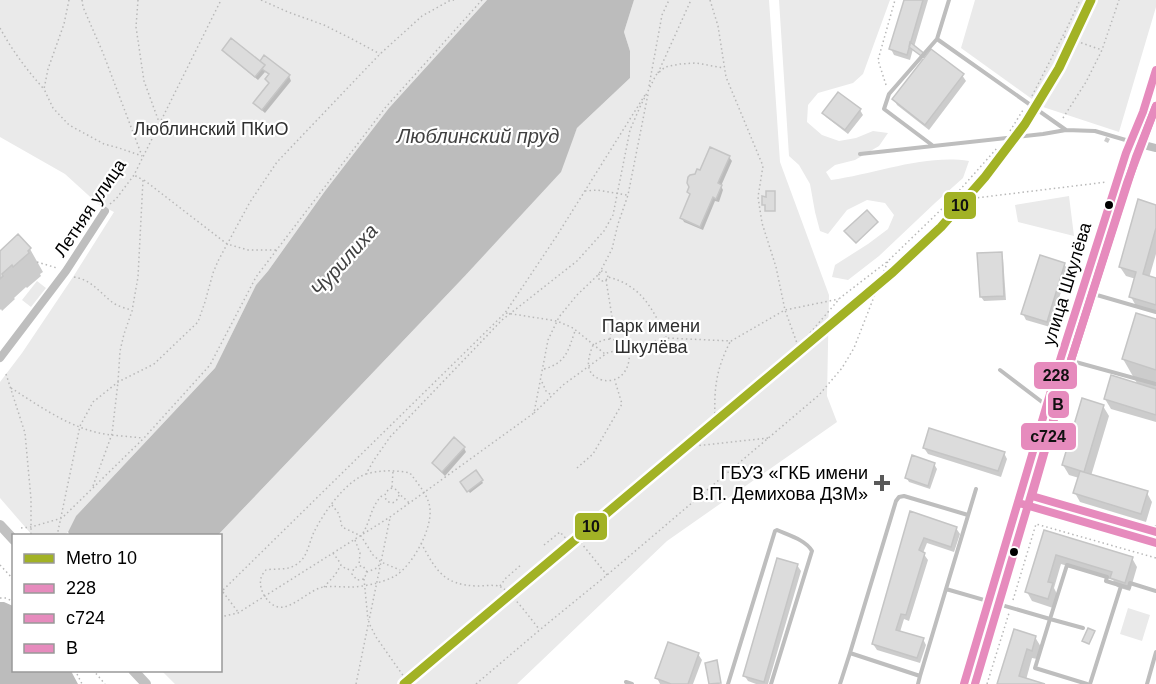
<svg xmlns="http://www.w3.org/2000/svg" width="1156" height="684" font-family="Arial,sans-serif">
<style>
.green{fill:#eaeaea}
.water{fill:#bcbcbc}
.shadow{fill:#0003}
.building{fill:#dcdcdc;stroke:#c5c5c5;stroke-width:1.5}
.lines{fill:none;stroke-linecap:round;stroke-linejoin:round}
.path{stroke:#b8b8b8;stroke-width:1.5;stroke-dasharray:1.5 3;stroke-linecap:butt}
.lane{stroke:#bebebe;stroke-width:4}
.street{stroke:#bebebe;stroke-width:8}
.secondary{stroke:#c1c1c1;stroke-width:10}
.bus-1-casing{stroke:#fff;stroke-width:12}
.bus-2-casing{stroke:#fff;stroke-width:12}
.bus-3-casing{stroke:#fff;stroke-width:12}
.bus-1{stroke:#e68bbd;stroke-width:8}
.bus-2{stroke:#e68bbd;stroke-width:8}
.bus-3{stroke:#e68bbd;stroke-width:8}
.metro-1-casing{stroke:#fff;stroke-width:14}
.metro-1{stroke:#a2b225;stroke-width:9}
.bus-dot{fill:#000;stroke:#fff;stroke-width:2}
.poi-dot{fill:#595959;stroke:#fff;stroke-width:2}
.labels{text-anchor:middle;stroke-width:4.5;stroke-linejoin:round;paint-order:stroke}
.park-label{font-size:18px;fill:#2f2f2f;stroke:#fff}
.street-label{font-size:18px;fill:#000;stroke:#fff}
.poi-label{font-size:18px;fill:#000;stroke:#fff;text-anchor:end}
.water-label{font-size:20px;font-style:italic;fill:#404040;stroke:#fff}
.line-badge{stroke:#fff;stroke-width:2}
.pale-badge-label{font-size:16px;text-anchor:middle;font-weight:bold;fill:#111}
</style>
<rect width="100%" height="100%" fill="#fff"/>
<path class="green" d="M 0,0 L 487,0 L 389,108 L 325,191 L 268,271 L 256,285 L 215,368 L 76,516 L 68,532 L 64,535 L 32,535 L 0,498 L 0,382 L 22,353 L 73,277 L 114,212 L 98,204 L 65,174 L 0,137 Z
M 634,0 L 769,0 L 780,162 L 829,295 L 827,396 L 837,422 L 667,541 L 517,684 L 175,684 L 162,671 L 220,670 L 220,536 L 218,535 L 462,279 L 572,140 L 577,128 L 630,78 L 630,51 L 624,32 Z
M 779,0 L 890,0 L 863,74 L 853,83 L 818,93 L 808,105 L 807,122 L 822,135 L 839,141 L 856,138 L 873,131 L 888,133 L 879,146 L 855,160 L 835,165 L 826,172 L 831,180 C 876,174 924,154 969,161 L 963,178 L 935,203 L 879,256 L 848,280 L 832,277 L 835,265 L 868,244 L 888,229 L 894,215 L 885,203 L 867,200 L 847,210 L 828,234 L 820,231 L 815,212 L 810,184 L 799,165 L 789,156 Z
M 975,0 L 1156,0 L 1156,7 L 1119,132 L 1043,107 L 961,48 Z
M 1069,196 L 1074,236 L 1018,222 L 1015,205 Z
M 37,281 L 46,288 L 31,307 L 22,300 Z
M 1128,608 L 1150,615 L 1142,641 L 1120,634 Z"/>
<path class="water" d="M 487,0 L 634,0 L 624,32 L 630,51 L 630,78 L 577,128 L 561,172 L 462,279 L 218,535 L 70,535 L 68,532 L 76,516 L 215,368 L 256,285 L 268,271 L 325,191 L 389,108 Z
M 0,602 L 4,602 L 13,606 L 14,670 L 71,671 L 78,684 L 0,684 Z"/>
<path class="shadow" d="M 905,0 L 928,0 L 914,47 L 926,58 L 962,75 L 966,81 L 929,130 L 897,105 L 894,99 L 926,59 L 913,49 L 910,60 L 894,55 L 891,49 Z
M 224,50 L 260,63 L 265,57 L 289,76 L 291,81 L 265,113 L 258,107 L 255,103 L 269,84 L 266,79 L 270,75 L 265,72 L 258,80 L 226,54 Z
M 839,94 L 860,110 L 863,115 L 848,134 L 826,117 L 824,113 Z
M 1106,137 L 1110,139 L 1108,143 L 1104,141 Z
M 729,157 L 732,161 L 721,186 L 723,190 L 719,202 L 715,201 L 703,230 L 684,222 L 682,218 L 691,196 L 689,192 L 701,172 Z
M 1156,206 L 1156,254 L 1149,278 L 1156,280 L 1156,312 L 1136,306 L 1131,297 L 1136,279 L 1126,276 L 1120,267 Z
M 30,249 L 43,272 L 40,274 L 41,276 L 27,288 L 26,287 L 14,298 L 15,299 L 2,311 L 1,309 L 0,310 L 0,253 Z
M 1001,253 L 1003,258 L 1006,300 L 984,301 L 981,297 Z
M 1064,264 L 1068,270 L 1050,327 L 1026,320 L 1023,314 Z
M 1156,321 L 1156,422 L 1111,409 L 1105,399 L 1138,385 L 1123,359 Z
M 1103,406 L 1109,416 L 1091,476 L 1147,493 L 1152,502 L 1146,522 L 1080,502 L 1075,493 L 1079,478 L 1069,475 L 1063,465 Z
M 464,448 L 466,452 L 445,476 L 436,467 L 433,463 Z
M 924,448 L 1004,453 L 1007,459 L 1001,477 L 928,454 Z
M 934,464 L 937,469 L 930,489 L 909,482 L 906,477 Z
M 476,472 L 483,483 L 470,493 L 462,482 Z
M 911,513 L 956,528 L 960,534 L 954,552 L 927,543 L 923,553 L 928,560 L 909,621 L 904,619 L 900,632 L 923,639 L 926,645 L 920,663 L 877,650 L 873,644 Z
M 1045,532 L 1132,558 L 1137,567 L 1130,591 L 1117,587 L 1113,580 L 1061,564 L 1054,588 L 1057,594 L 1053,608 L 1032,601 L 1027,592 Z
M 797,565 L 801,571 L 768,684 L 756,684 L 748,681 L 744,675 Z
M 1035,637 L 1041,647 L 1037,659 L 1032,658 L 1026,680 L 1039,684 L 999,684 Z
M 698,654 L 702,660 L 693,684 L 660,684 L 657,678 Z"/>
<path class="building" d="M 904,0 L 923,0 L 907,55 L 889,49 Z
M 231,38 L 265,65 L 255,77 L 222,50 Z
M 910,42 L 926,55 L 924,58 L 909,47 Z
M 931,49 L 964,74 L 925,125 L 892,99 Z
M 264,55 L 290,75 L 262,110 L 253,103 L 269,83 L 265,79 L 269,74 L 262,69 L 265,65 L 260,61 Z
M 838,92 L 861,109 L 845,130 L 822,113 Z
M 710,147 L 730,156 L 718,183 L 722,185 L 716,199 L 713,197 L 700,227 L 680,218 L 690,194 L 687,192 L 689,187 L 687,183 L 688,177 L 690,175 L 695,174 L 697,169 L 700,170 Z
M 766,191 L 775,191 L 775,211 L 765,211 L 765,205 L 762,205 L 762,196 L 766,197 Z
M 1138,199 L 1156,205 L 1156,228 L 1143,274 L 1156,278 L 1156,305 L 1129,297 L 1136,272 L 1119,267 Z
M 867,210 L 878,222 L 856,243 L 844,231 Z
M 18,234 L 31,248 L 28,251 L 29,253 L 13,267 L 12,265 L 2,274 L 3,276 L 0,279 L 0,251 Z
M 1002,252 L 1004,296 L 980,297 L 977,253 Z
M 1040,255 L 1065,263 L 1047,322 L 1021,314 Z
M 1136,313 L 1156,319 L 1156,370 L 1122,359 Z
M 1111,375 L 1156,389 L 1156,415 L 1104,399 Z
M 1082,398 L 1104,405 L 1084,472 L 1062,465 Z
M 929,428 L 1005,452 L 998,471 L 923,448 Z
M 454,437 L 465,447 L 442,472 L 432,463 Z
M 912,455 L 935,463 L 928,486 L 905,478 Z
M 476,470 L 483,480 L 467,492 L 460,482 Z
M 1080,471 L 1148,491 L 1141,514 L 1073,493 Z
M 910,511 L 957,527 L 951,547 L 924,538 L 919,550 L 925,553 L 906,615 L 901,614 L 896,630 L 924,638 L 917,658 L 872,644 Z
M 1044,530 L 1133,557 L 1125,583 L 1110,578 L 1112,572 L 1056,555 L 1048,582 L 1053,583 L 1048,599 L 1025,592 Z
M 777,558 L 798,564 L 764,682 L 743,676 Z
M 1088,628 L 1095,631 L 1089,644 L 1082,641 Z
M 1014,629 L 1036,636 L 1032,651 L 1027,649 L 1019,676 L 1045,684 L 997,684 Z
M 668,642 L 699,653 L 688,684 L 671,684 L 655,678 Z
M 717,660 L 721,683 L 709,684 L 705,663 Z"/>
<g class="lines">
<path class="path" d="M 69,0 L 64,24 L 48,69 L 44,89 L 53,108 L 69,125 L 104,144 L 119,148 L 142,156
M 82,0 L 83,7 L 103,53 L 142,156
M 138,0 L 136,27 L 144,81 L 159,122
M 261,0 L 288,12 L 324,25 L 352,39 L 380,54
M 710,0 L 718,26 L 726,77 L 763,166 L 758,197 L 762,223 L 776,267 L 785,310 L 798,346
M 0,28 C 12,50 26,69 43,88
M 1064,37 L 1102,50
M 658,73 L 691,0
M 886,85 L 878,60 L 895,0
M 649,86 L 662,15 L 669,0
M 1032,96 L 1067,28 L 1080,0
M 1063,118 L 1086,82 L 1102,50 L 1119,0
M 1010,131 L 1023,110
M 144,180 L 227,244 L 248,250 L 276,250
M 585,191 L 597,190 L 627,195
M 951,201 L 1107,182
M 110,204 L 116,199 L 134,175 L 221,0
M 37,262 L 57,268
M 74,277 C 92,280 99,292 112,302 C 117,306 125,308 131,310
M 608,277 L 606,272 L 602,271 L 599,274 L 599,280 L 603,281 L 606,280 L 608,277 C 641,285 653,309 666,337
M 606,280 L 613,323 L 610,339 C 613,340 617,340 620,341 C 635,349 630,373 616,379 C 612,381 605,381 602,380 C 583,374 588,358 593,345 L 603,340 L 610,339
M 506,313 L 557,321 L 573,328 L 605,354
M 544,369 C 566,363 568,351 575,331
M 6,374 L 25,433 L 31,499 L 31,536
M 542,382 L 546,391 L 551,395
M 11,388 C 38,405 64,424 95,432 C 110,436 127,436 142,438
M 534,413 L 563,385 L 607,353 L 666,338 L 731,341 L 785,310 L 839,299
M 715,418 C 714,388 716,370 730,342
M 686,447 L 768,438
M 577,468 L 593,454 L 622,404 L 615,381
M 366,474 C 380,470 396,470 410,473 C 418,484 429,496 430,509 C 432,530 412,566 395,576 C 390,579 383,581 377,583 C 369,585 359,587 350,587 C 341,587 332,586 323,587 C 309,590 291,610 278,607 C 267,604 258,589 261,578 C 261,576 264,572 266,570 C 276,568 288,571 297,564 C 308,557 309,542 314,532 C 324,512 345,482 366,474 L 374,460 L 390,437 L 502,320 L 577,261 L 604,231 L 613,215 L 630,130 L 640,107 L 656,75 L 665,67 L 680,64 L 696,63 L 724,68
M 93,486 L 112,434 L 118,382 L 120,351 L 124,334 L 132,311 L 138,277 L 143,180 L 134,175
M 392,487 L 393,471
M 399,495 C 394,513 375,495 392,488 L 397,490 C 400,496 405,498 409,503
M 332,505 L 339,514 L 342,527 L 361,536 L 373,555 L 381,562 L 400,570
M 21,528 L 31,527 L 62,518 L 144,438 L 210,365 L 256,277 L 385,108 L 482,0
M 363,533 C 371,520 371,504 384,494
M 57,536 L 80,426 L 93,402 L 118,382 L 154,364 L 198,322 L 205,302 L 213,273 L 218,261 L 250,202 L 277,162 L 380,54 L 422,16 L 449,1 L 454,0
M 578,539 L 607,575
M 355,540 L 360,553 L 359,565
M 421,543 C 436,570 443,585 477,586 C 484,586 495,584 501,587 C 511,592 531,619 539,629
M 544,545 L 560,532 L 571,544
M 333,553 L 341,564
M 0,565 L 14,580
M 367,572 L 363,566 L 359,566 L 354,568 L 352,574 L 357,580 L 364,579 L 367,572 L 377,568 L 380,564
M 364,579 L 368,620
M 500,586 L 506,578 L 522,564
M 324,587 L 335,575 L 341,565 L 346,569 L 352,570
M 223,592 L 238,612
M 220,593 L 505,313 L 556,237 L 645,95
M 0,598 L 6,598 L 14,602
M 1013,600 L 1036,524 L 1156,558
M 220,617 L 238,613 L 390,517 L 534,413 L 548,340 L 559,317 L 577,295 L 599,274 L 612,249 L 618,224 L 628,195 L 648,94
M 370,625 L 376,637 L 409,684
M 75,670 L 82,684
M 93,670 L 105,684
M 153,671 L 153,670
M 356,684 L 390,518
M 406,684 L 684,447 L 799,346 L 840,298 L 888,261 L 950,201 L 998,147
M 476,684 L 542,628 L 607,575 L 819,395 L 842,368 L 854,348 L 888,261
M 987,684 L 1009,613"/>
<path class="lane" d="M 949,0 L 937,39 L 1066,130 L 1095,131 L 1129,141
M 932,145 L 884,109 L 889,94 L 937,39
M 860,154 L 1043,134 L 1066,130
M 1083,291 L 1156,312
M 1061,358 L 1156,384
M 1000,370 L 1046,405
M 1152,540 L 1156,527
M 946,589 L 976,489
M 1083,628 L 1050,619 L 1035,668 L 1087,684
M 850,653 L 896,501 L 899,497 L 904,496 L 968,515
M 626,682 L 632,684
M 728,684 L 775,531 L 777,530 C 788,535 806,540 812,551 L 771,684
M 840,684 L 850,653 L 920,676 L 946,589 L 1050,619 L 1067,565 L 1107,577 L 1106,581 L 1129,588 L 1130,583 L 1156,591
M 918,684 L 920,676
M 1090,684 L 1121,586
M 1147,684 L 1156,652"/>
<path class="street" d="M 1132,142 L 1156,148
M 0,358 L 66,271 L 105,211
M 1019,503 L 1156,543"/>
<path class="secondary" d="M 0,525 L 14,540
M 133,670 L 146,684
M 964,684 L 1061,357 L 1126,153 C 1139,126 1148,99 1156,70"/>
<defs>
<path id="bus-1" d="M 1019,503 L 1156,543
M 964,684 L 1061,357 L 1126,153 L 1143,112 L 1156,70"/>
<path id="bus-2" d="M 975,684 L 1071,360 L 1136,157 L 1156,106"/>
<path id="bus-3" d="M 1156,106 L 1127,183 L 1071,360 L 1032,496 L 1156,532"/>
</defs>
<use href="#bus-1" class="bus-1-casing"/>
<use href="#bus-2" class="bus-2-casing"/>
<use href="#bus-3" class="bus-3-casing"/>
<use href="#bus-1" class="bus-1"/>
<use href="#bus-2" class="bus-2"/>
<use href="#bus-3" class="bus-3"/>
<defs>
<path id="metro-1" d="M 404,684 L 893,272 L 941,227 L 985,177 L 1025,124 L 1059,68 L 1091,0"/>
</defs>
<use href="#metro-1" class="metro-1-casing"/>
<use href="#metro-1" class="metro-1"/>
</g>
<g class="bus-dot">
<circle cx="1109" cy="205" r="5"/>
<circle cx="1014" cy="552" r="5"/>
</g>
<path class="poi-dot" d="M879 474h6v6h6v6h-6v6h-6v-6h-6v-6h6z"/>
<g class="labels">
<g class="park-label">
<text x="211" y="135">Люблинский ПКиО</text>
<text x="651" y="332">Парк имени<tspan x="651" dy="21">Шкулёва</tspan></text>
</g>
<g class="street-label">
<text transform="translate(90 208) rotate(-56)" y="6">Летняя улица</text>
<text transform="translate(1067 284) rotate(-73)" y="6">улица Шкулёва</text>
</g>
<g class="poi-label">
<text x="868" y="479">ГБУЗ «ГКБ имени<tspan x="868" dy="21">В.П. Демихова ДЗМ»</tspan></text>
</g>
<g class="water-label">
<text x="478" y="143">Люблинский пруд</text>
<text transform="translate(344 260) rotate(-48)" y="7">Чурилиха</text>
</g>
</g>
<g class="line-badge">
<rect x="943" y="191" width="34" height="29" rx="6" fill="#a2b225"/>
<rect x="1033" y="361" width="45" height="29" rx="6" fill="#e68bbd"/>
<rect x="1047" y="390" width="23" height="29" rx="6" fill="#e68bbd"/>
<rect x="1020" y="422" width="57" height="29" rx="6" fill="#e68bbd"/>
<rect x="574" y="512" width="34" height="29" rx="6" fill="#a2b225"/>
</g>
<g class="pale-badge-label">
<text x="960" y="211">10</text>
<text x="1056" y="381">228</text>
<text x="1058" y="410">В</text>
<text x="1048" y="442">с724</text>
<text x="591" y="532">10</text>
</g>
<rect x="12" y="534" width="210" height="138" fill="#ffffff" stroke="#999999" stroke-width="1.5"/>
<rect x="24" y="554" width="30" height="9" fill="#a2b225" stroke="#999999" stroke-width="1.5"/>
<text x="66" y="564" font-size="18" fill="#000000">Metro 10</text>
<rect x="24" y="584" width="30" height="9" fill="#e68bbd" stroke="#999999" stroke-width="1.5"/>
<text x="66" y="594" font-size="18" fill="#000000">228</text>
<rect x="24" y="614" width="30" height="9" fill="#e68bbd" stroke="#999999" stroke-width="1.5"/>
<text x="66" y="624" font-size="18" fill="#000000">с724</text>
<rect x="24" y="644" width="30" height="9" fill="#e68bbd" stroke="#999999" stroke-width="1.5"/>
<text x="66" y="654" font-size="18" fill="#000000">В</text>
</svg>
